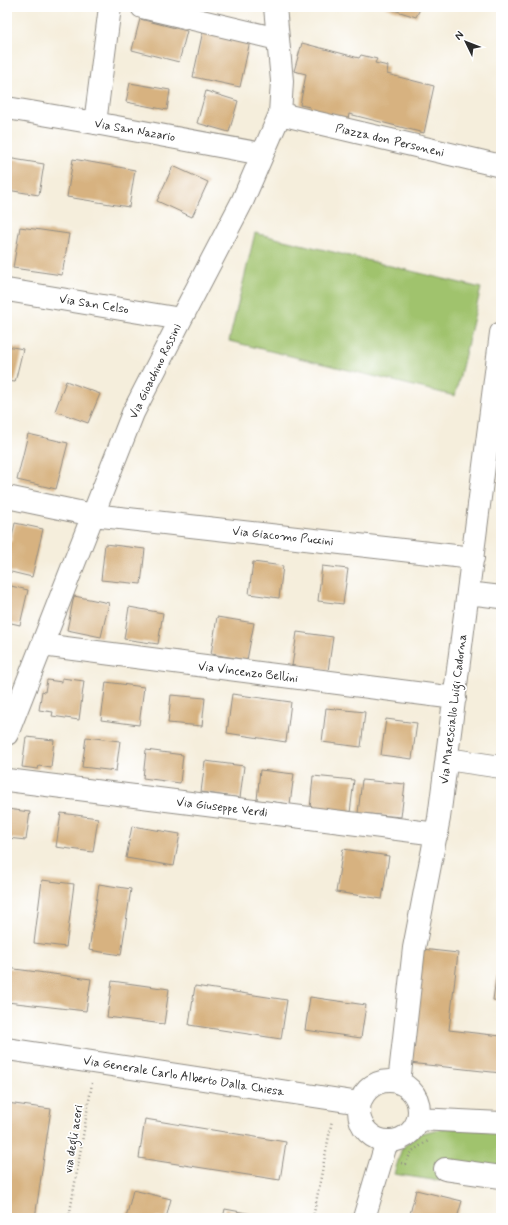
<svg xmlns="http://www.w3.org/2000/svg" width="508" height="1225" font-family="Mynerve,sans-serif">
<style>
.green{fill:#a0c36d;stroke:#66774c}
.building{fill:#d7b280}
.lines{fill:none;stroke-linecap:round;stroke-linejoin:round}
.minor-casing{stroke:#908c84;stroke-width:24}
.path{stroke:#908c84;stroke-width:2.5;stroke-dasharray:1 3;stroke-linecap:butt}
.minor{stroke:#fff;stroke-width:22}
.labels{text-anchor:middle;stroke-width:3.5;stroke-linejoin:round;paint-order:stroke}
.street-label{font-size:12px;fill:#2b2b2b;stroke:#fff}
</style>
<rect width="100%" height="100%" fill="#fff"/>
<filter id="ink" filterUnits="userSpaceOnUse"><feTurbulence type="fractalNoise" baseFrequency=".025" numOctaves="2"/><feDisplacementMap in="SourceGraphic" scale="8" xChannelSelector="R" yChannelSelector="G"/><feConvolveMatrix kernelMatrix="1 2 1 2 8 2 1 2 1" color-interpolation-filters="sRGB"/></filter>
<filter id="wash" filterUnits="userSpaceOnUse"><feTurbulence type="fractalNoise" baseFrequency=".012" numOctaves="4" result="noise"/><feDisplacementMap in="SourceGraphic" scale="16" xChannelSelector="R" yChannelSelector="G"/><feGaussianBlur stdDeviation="0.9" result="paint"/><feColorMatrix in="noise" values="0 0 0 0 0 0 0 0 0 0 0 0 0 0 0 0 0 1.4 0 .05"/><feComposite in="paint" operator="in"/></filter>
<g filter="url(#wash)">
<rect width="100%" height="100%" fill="#f5eedc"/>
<path class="green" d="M 255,233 L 481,288 L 455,396 L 229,341 Z
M 445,1128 L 501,1131 L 501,1168 L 443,1161 L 439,1181 L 394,1174 L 402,1148 L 421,1133 Z"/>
<g id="blocks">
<path class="building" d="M 384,7 L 421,7 L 416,17 Z
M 140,19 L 187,31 L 179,62 L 132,50 Z
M 204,26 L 251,36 L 240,87 L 193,77 Z
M 302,43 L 359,58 L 361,55 L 377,59 L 375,63 L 388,66 L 387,74 L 434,86 L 424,133 L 349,114 L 347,124 L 309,115 L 310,107 L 300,105 L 306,74 L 294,71 Z
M 130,83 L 170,90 L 167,110 L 126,102 Z
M 206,91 L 238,101 L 229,132 L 197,123 Z
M 7,158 L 44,164 L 39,195 L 7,190 Z
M 73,159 L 135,170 L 129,207 L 67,197 Z
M 173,166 L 208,182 L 192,217 L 157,201 Z
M 20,227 L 69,234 L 62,275 L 13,268 Z
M 7,346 L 23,349 L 15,382 L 7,381 Z
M 66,381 L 100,394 L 88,423 L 55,411 Z
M 28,434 L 68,443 L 56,489 L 17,480 Z
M 15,523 L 43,529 L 32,577 L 7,571 L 7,541 L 11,542 Z
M 105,544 L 145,549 L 141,584 L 101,580 Z
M 253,562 L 283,566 L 279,598 L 249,594 Z
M 322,566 L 348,569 L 343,604 L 318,601 Z
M 7,585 L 28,590 L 20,625 L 7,622 Z
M 74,596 L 109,603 L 101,637 L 67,630 Z
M 129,607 L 163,613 L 158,644 L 124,639 Z
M 217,617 L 254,623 L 247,660 L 211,654 Z
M 297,632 L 333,637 L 328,671 L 292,666 Z
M 62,678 L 84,681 L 79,720 L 52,716 L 53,712 L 39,710 L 42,691 L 45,692 L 47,680 L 62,682 Z
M 106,682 L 144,687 L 139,725 L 101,720 Z
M 232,694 L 291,702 L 286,742 L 227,733 Z
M 171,695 L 205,698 L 202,726 L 168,723 Z
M 326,708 L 365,712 L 361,747 L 322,742 Z
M 386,719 L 417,723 L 412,759 L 381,755 Z
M 26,737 L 54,740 L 51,768 L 39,766 L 38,769 L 22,767 Z
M 86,737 L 120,741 L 116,771 L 82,767 Z
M 146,750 L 183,755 L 180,783 L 143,778 Z
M 205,761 L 244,766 L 240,798 L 201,792 Z
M 260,770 L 294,774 L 290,804 L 257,800 Z
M 313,776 L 354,780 L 350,813 L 310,809 Z
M 362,780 L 405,784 L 401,817 L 358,813 Z
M 7,809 L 30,812 L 26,840 L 7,838 Z
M 61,813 L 98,818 L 93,852 L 56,847 Z
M 132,826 L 180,834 L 174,866 L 126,858 Z
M 343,849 L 389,856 L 382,899 L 336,892 Z
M 42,880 L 74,884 L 66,947 L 34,943 Z
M 99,884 L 131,889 L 121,955 L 89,950 Z
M 422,949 L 458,953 L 449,1030 L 501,1036 L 501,1073 L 409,1063 Z
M 499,957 L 501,957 L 501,1001 L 493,1000 Z
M 7,968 L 91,979 L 86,1011 L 7,1002 Z
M 112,981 L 169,989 L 164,1024 L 107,1017 Z
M 195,986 L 287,1000 L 281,1039 L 189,1025 Z
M 310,997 L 366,1005 L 361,1038 L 305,1030 Z
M 7,1103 L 51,1109 L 35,1218 L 7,1218 Z
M 145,1119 L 286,1142 L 280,1180 L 139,1158 Z
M 133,1190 L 171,1199 L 166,1218 L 126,1218 Z
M 416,1190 L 462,1201 L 457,1218 L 409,1218 Z
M 225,1209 L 268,1217 L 268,1218 L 223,1218 Z"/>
</g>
</g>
<g filter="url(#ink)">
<use href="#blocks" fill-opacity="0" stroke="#908c84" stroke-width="1"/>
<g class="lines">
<defs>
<path id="minor" d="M 142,7 L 278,39
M 7,108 L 95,123 L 262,154
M 280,114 L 501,166
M 95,123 L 110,7
M 7,290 L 181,319
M 7,497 L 93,515 L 473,558
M 468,593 L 501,597
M 42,645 L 455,698
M 7,734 L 133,413 L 181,319 L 242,202 L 280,114 L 282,81 L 275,7
M 447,759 L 501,767
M 7,780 L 437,834
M 7,1049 L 360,1103
M359 1111a30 30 0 1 1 60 0a30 30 0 1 1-60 0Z
M 399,1083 L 414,948 L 439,818 L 501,333
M 418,1119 L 501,1123
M 445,1169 L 501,1177
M 364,1218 L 387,1141"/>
</defs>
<use href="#minor" class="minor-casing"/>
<path class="path" d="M 401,1163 L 405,1164 L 412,1151 L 428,1141
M 69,1218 L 92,1083
M 313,1218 L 332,1120"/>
<use href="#minor" class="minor"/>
</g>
</g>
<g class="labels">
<g class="street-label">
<text transform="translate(135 130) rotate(10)" y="4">Via San Nazario</text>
<text transform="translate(390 140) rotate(13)" y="4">Piazza don Personeni</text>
<text transform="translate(94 304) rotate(9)" y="4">Via San Celso</text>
<text transform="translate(155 371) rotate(-64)" y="4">Via Gioachino Rossini</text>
<text transform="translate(283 536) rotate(6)" y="4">Via Giacomo Puccini</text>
<text transform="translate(248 672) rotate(7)" y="4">Via Vincenzo Bellini</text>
<text transform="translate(453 709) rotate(-83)" y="4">Via Maresciallo Luigi Cadorna</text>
<text transform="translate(222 807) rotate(7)" y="4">Via Giuseppe Verdi</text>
<text transform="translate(184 1076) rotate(9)" y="4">Via Generale Carlo Alberto Dalla Chiesa</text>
<text transform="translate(73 1139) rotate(-81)" y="4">via degli aceri</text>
</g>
</g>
<rect width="508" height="1225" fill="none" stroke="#fff" stroke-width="24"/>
<g transform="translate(466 42) rotate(313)" stroke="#ffffff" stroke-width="3" paint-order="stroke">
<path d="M0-3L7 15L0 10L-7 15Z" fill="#2b2b2b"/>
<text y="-6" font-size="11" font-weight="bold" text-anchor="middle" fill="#2b2b2b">N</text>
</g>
</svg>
